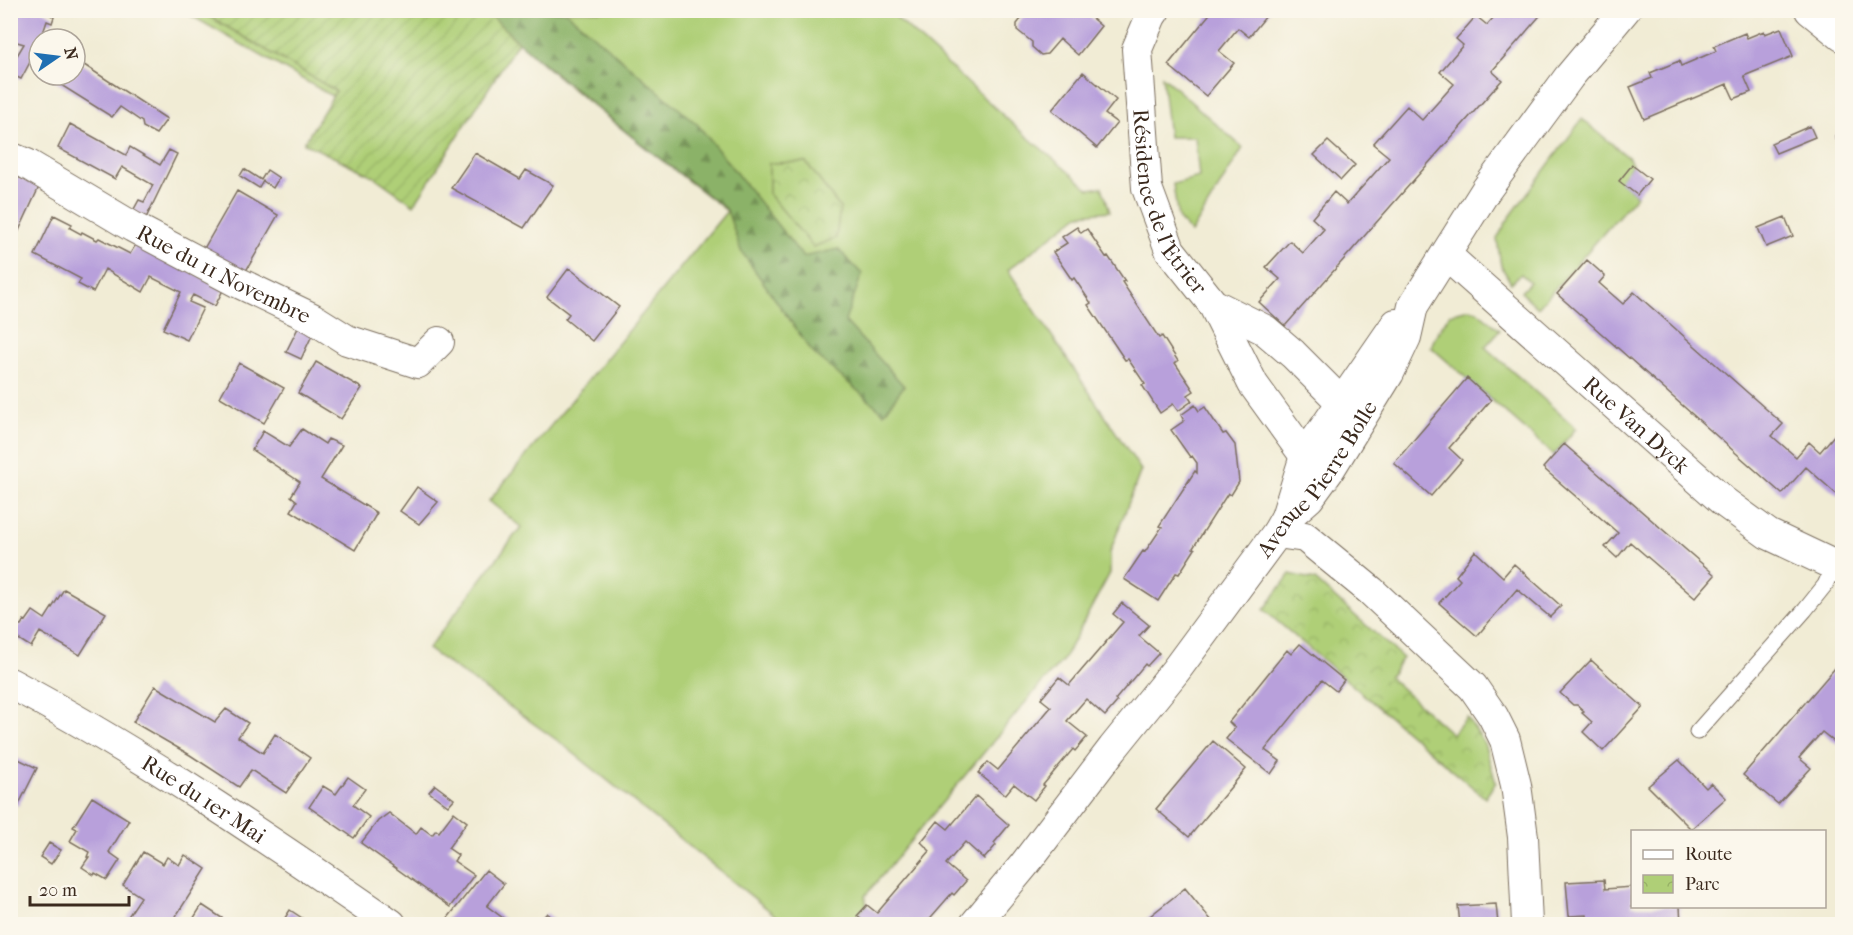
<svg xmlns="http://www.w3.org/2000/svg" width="1853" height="935" font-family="'IM FELL French Canon',serif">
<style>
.grass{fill:#afcf77;stroke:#757c4a;stroke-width:1.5}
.forest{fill:url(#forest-firs);stroke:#636e43;stroke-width:1.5}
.park{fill:url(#park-crowns);stroke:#757c4a;stroke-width:1.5}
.garden{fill:url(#garden-furrows);stroke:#757c4a;stroke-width:1.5}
.building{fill:#b8a0db}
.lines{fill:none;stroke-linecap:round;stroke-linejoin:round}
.service-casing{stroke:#7b6e5e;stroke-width:17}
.minor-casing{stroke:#7b6e5e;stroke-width:32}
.service{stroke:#fff;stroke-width:15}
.minor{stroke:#fff;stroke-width:30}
.labels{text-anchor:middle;stroke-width:6;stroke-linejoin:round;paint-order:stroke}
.street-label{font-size:22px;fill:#3b2a1e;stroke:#fbf7ec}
</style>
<defs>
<pattern id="forest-firs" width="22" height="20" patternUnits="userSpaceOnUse" patternTransform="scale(1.5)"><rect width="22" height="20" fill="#8bb268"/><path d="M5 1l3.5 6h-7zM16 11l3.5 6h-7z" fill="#739155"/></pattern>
<pattern id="park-crowns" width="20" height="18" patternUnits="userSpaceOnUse" patternTransform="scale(1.5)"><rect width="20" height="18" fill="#afcf77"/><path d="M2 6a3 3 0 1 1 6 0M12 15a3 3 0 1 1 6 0" fill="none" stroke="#97b266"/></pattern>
<pattern id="garden-furrows" width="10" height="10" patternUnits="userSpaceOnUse" patternTransform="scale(1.5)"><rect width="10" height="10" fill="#afcf77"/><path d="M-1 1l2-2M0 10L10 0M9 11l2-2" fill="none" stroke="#97b266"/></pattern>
</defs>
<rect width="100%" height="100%" fill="#fbf7ec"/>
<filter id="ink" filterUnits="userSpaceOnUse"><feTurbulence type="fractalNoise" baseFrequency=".0167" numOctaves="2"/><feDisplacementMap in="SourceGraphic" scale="12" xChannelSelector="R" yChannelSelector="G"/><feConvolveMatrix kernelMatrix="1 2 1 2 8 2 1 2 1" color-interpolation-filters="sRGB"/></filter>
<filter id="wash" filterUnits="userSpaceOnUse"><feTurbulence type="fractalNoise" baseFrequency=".008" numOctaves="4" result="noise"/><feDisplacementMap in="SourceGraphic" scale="24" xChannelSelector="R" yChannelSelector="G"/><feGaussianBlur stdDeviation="1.35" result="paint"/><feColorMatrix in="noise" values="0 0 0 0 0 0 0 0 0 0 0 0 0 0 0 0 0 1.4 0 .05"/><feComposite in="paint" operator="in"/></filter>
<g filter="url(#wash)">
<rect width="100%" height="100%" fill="#f1ecd5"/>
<path class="grass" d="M 183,11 L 200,11 L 337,91 L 332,96 Z
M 486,11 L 889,11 L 1017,128 L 1089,189 L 1102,187 L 1110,211 L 1080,214 L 1008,270 L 1141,470 L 1110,552 L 1110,573 L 1063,660 L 1040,685 L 865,896 L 867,905 L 857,916 L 860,922 L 858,924 L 786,924 L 561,743 L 428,649 L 521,527 L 489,501 L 727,211 C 645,147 560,84 486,11 Z
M 1162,76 L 1243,148 L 1191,233 L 1178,218 L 1173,184 L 1199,177 L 1195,137 L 1169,137 Z
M 1582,119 L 1629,158 L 1632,165 L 1620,181 L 1637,195 L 1538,308 L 1521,292 L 1530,282 L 1521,274 L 1511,283 L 1501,266 L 1497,239 L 1507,221 Z
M 1469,309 L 1477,311 L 1500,330 L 1485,347 L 1576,428 L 1554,455 L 1431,347 L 1435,337 L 1450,314 Z"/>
<path class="forest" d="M 486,11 L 565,11 L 698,125 L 803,257 L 838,249 L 862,274 L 845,321 L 904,386 L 884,413 L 813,353 L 741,251 L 727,210 L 641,144 L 518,42 Z"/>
<path class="park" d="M 806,162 L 840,208 L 836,238 L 813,247 L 769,194 L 769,163 Z
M 1290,574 L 1315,580 L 1403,658 L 1389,677 L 1452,734 L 1467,717 L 1484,743 L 1496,782 L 1485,798 L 1264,610 Z"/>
<path class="garden" d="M 200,11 L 486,11 L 518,42 L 414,205 L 373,176 L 304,143 L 336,91 Z"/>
<g id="blocks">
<path class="building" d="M 10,10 L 43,10 L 54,17 L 52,23 L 47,21 L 41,39 L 39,39 L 37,49 L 21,79 L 10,74 L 10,67 L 24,44 L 10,40 Z
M 1021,10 L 1082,10 L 1101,26 L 1078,55 L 1060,39 L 1047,54 L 1041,55 L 1032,47 L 1032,42 L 1017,30 L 1017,24 L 1025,14 Z
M 1213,10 L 1271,10 L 1249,37 L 1238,28 L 1219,51 L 1234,63 L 1206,96 L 1168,65 Z
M 1500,10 L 1545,10 L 1492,71 L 1502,80 L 1285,326 L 1259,302 L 1280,279 L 1266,267 L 1290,241 L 1303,253 L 1324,229 L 1312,218 L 1334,192 L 1347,204 L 1389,157 L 1373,144 L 1407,106 L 1422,120 L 1454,84 L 1440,72 L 1463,45 L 1456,39 L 1476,16 L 1487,25 Z
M 1781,28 L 1793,56 L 1744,76 L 1751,92 L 1734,99 L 1727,84 L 1644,119 L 1630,87 L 1652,78 L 1650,73 L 1679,61 L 1681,66 L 1716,51 L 1714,46 L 1745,33 L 1747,38 L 1764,31 L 1765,34 Z
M 75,59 L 167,119 L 156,134 L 143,127 L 142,122 L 120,107 L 112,117 L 45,75 L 75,75 Z
M 1083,72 L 1116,100 L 1105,114 L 1117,123 L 1097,148 L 1052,110 Z
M 70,124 L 126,155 L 130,147 L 160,165 L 169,150 L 177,154 L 146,218 L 133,211 L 139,200 L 144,202 L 153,185 L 122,167 L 115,179 L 58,148 Z
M 1810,126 L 1815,137 L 1776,153 L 1771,143 Z
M 1842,133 L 1842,155 L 1835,136 Z
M 1328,141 L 1355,165 L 1341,180 L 1314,155 Z
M 475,153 L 520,179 L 526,170 L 553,185 L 524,228 L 451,188 Z
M 1632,165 L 1650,179 L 1637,195 L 1619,181 Z
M 244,169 L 261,180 L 267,170 L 279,178 L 273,188 L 263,181 L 259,188 L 240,176 Z
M 10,174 L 35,184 L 39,187 L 16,237 L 10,235 L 10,212 L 15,203 L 10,201 Z
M 237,191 L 278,215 L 243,276 L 202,252 Z
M 54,215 L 72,224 L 70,228 L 81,234 L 82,232 L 97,240 L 99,238 L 130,254 L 136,244 L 224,288 L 215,306 L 193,295 L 189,302 L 203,308 L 187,340 L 163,329 L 181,292 L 151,277 L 143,292 L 105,269 L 93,292 L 78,284 L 81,279 L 35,255 Z
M 1785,217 L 1793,236 L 1766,247 L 1758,228 Z
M 1077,227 L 1081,233 L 1087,229 L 1106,257 L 1108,256 L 1125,281 L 1122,282 L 1159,338 L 1162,336 L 1178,361 L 1175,363 L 1194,391 L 1188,395 L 1192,401 L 1178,411 L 1173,404 L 1160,413 L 1142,385 L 1145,384 L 1128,359 L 1125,360 L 1088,305 L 1091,303 L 1074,278 L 1072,280 L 1053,252 L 1067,243 L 1062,237 Z
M 1587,260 L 1605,276 L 1599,283 L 1623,304 L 1634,292 L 1783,424 L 1772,436 L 1796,457 L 1809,442 L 1820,452 L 1836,433 L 1842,438 L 1842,499 L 1806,467 L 1782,494 L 1557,294 Z
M 569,268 L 619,307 L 592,341 L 565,319 L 569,314 L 547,297 Z
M 299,326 L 313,333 L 301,359 L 286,352 Z
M 316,362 L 362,388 L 341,419 L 298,393 Z
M 239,363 L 284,388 L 264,423 L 220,397 Z
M 1467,378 L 1491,400 L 1449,448 L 1462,460 L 1431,496 L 1394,463 Z
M 1195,405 L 1199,411 L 1205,407 L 1223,434 L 1226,433 L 1235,445 L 1239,482 L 1231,495 L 1228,493 L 1193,548 L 1195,549 L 1179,574 L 1176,573 L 1158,601 L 1124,579 L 1143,551 L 1145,552 L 1162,527 L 1159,526 L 1195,471 L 1197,473 L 1197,463 L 1192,456 L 1190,457 L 1171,430 L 1184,421 L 1181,415 Z
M 302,429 L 325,444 L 328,439 L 342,445 L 321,479 L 377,513 L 355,550 L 291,511 L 297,501 L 291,496 L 300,482 L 252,450 L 263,431 L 289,447 Z
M 1564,444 L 1715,575 L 1695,598 L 1630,542 L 1617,558 L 1605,547 L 1618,533 L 1543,468 Z
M 417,487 L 438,502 L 419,524 L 400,511 Z
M 1475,551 L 1503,577 L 1514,564 L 1561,606 L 1550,617 L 1517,589 L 1477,636 L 1439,603 L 1460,580 L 1456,576 Z
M 64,589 L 106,613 L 80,655 L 40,632 L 31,647 L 12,635 L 18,625 L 21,625 L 24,620 L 26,621 L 33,611 L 45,619 Z
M 1122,603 L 1149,625 L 1139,636 L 1159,653 L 1147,666 L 1145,664 L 1115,700 L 1117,702 L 1105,716 L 1086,699 L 1067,721 L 1087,737 L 1075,751 L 1073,749 L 1043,785 L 1045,786 L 1034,800 L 1014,784 L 1005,795 L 978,773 L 988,762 L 998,770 L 1051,707 L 1041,699 L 1059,677 L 1069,685 L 1123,622 L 1113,614 Z
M 1300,644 L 1344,680 L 1336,691 L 1322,680 L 1265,750 L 1280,761 L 1271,774 L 1226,739 L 1235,728 L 1229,722 L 1287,650 L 1291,654 Z
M 1591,660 L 1643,707 L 1603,751 L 1583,732 L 1592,722 L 1582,713 L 1584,711 L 1577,705 L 1573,705 L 1560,693 Z
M 1842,660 L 1842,738 L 1837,744 L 1822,732 L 1799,758 L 1811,768 L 1778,804 L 1743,775 Z
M 155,686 L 215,722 L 226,709 L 248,723 L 238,737 L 263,753 L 275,734 L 310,758 L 286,793 L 251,770 L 239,787 L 190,755 L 133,722 Z
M 1213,741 L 1246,769 L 1189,837 L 1156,809 Z
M 10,755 L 37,768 L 18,806 L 14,803 L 10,810 Z
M 1679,760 L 1706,788 L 1711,783 L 1726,798 L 1691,829 L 1648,786 Z
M 348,777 L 365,789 L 353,805 L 369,817 L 354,838 L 309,807 L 323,786 L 336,794 Z
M 435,785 L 454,799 L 448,806 L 429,792 Z
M 976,796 L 1009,825 L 994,843 L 996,845 L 984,859 L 965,842 L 946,864 L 966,881 L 954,895 L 952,893 L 925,924 L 867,924 L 857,916 L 867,905 L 877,913 L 930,851 L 921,842 L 938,821 L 948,829 Z
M 92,797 L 129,820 L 109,852 L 120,860 L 107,880 L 95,873 L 94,875 L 82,867 L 89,857 L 87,857 L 89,852 L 70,841 L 77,829 L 73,827 Z
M 454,812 L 467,822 L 448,848 L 458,855 L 454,861 L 474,875 L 450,907 L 361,843 L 378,821 L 389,813 L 416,834 L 421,827 L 432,835 L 436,830 L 439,832 Z
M 49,843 L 61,850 L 51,864 L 40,857 Z
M 143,852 L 163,864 L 167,857 L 179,865 L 185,855 L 206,869 L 171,924 L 123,924 L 141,897 L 123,885 Z
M 486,870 L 504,884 L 487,906 L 511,924 L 443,924 Z
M 1604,880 L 1605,889 L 1632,887 L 1632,906 L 1680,906 L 1681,924 L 1588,924 L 1587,915 L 1569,916 L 1566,882 Z
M 1185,888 L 1212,921 L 1208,924 L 1140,924 Z
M 1496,904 L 1498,924 L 1460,924 L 1458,906 Z
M 202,905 L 231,924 L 190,924 Z
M 290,910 L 311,924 L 281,924 Z
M 547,913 L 554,920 L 550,924 L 537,924 Z"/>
</g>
</g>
<g filter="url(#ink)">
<use href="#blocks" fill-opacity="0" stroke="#7b6e5e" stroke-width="1.5"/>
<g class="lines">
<defs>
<path id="service" d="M 1697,732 L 1805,610 L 1825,585 L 1834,565"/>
<g id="minor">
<path id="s1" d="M 1155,10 L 1151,16 L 1137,49 L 1147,188 L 1170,250 L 1213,304 L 1265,330 L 1293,354 L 1359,420"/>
<path d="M 1810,10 L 1842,36"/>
<path id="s2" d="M 10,157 L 27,164 L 133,227 L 237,282 L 312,318 L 347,340 L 418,363 L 439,342"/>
<path id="s3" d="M 1446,255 L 1724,502 L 1768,534 L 1842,569"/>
<path d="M 1213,304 L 1253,384 L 1305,456 L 1319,466"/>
<path d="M 1286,517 L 1305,456 L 1396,324"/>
<path d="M 1277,533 L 1305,537 L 1371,591 L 1473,687 L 1493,716 L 1505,740 L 1516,785 L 1523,837 L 1527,924"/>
<path id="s4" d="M 10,683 C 143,754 268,839 391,924"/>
<path id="s5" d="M 975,924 L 1024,865 L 1113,748 L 1176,670 L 1277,533 L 1285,519 L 1309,498 L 1328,472 L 1389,373 L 1406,337 L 1413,306 L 1486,190 L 1569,77 L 1625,10"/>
</g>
</defs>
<use href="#service" class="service-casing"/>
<use href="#minor" class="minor-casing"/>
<use href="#service" class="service"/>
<use href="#minor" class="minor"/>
</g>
</g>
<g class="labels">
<g class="street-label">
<text dy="8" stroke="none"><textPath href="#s1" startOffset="202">Résidence de l'Etrier</textPath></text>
<text dy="8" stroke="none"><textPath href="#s2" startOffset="244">Rue du 11 Novembre</textPath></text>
<text dy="8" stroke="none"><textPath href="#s3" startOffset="255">Rue Van Dyck</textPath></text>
<text dy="8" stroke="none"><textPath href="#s5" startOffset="562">Avenue Pierre Bolle</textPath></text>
<text dy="8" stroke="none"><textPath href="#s4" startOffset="226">Rue du 1er Mai</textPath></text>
</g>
</g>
<rect width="1853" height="935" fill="none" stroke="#fbf7ec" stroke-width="36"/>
<rect x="1631" y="830" width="195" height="78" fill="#fbf7ec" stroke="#aea59a" stroke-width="1.5"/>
<rect x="1643" y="850" width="30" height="9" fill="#ffffff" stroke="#aea59a" stroke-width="1.5"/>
<text x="1685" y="860" font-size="18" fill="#3b2a1e">Route</text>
<rect x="1643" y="875" width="30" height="18" fill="url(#park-crowns)" stroke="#aea59a" stroke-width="1.5"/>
<text x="1685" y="890" font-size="18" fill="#3b2a1e">Parc</text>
<g transform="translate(57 57) rotate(76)"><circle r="28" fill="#fbf7ec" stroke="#aea59a" stroke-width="1.5"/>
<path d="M0-4.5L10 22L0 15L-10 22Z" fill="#1f6fb2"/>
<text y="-9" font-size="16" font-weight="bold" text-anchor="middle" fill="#3b2a1e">N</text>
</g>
<path d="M30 896v9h99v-9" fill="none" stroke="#3b2a1e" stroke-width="3"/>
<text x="39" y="896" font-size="18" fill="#3b2a1e" stroke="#fbf7ec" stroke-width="4.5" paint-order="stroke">20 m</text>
</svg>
